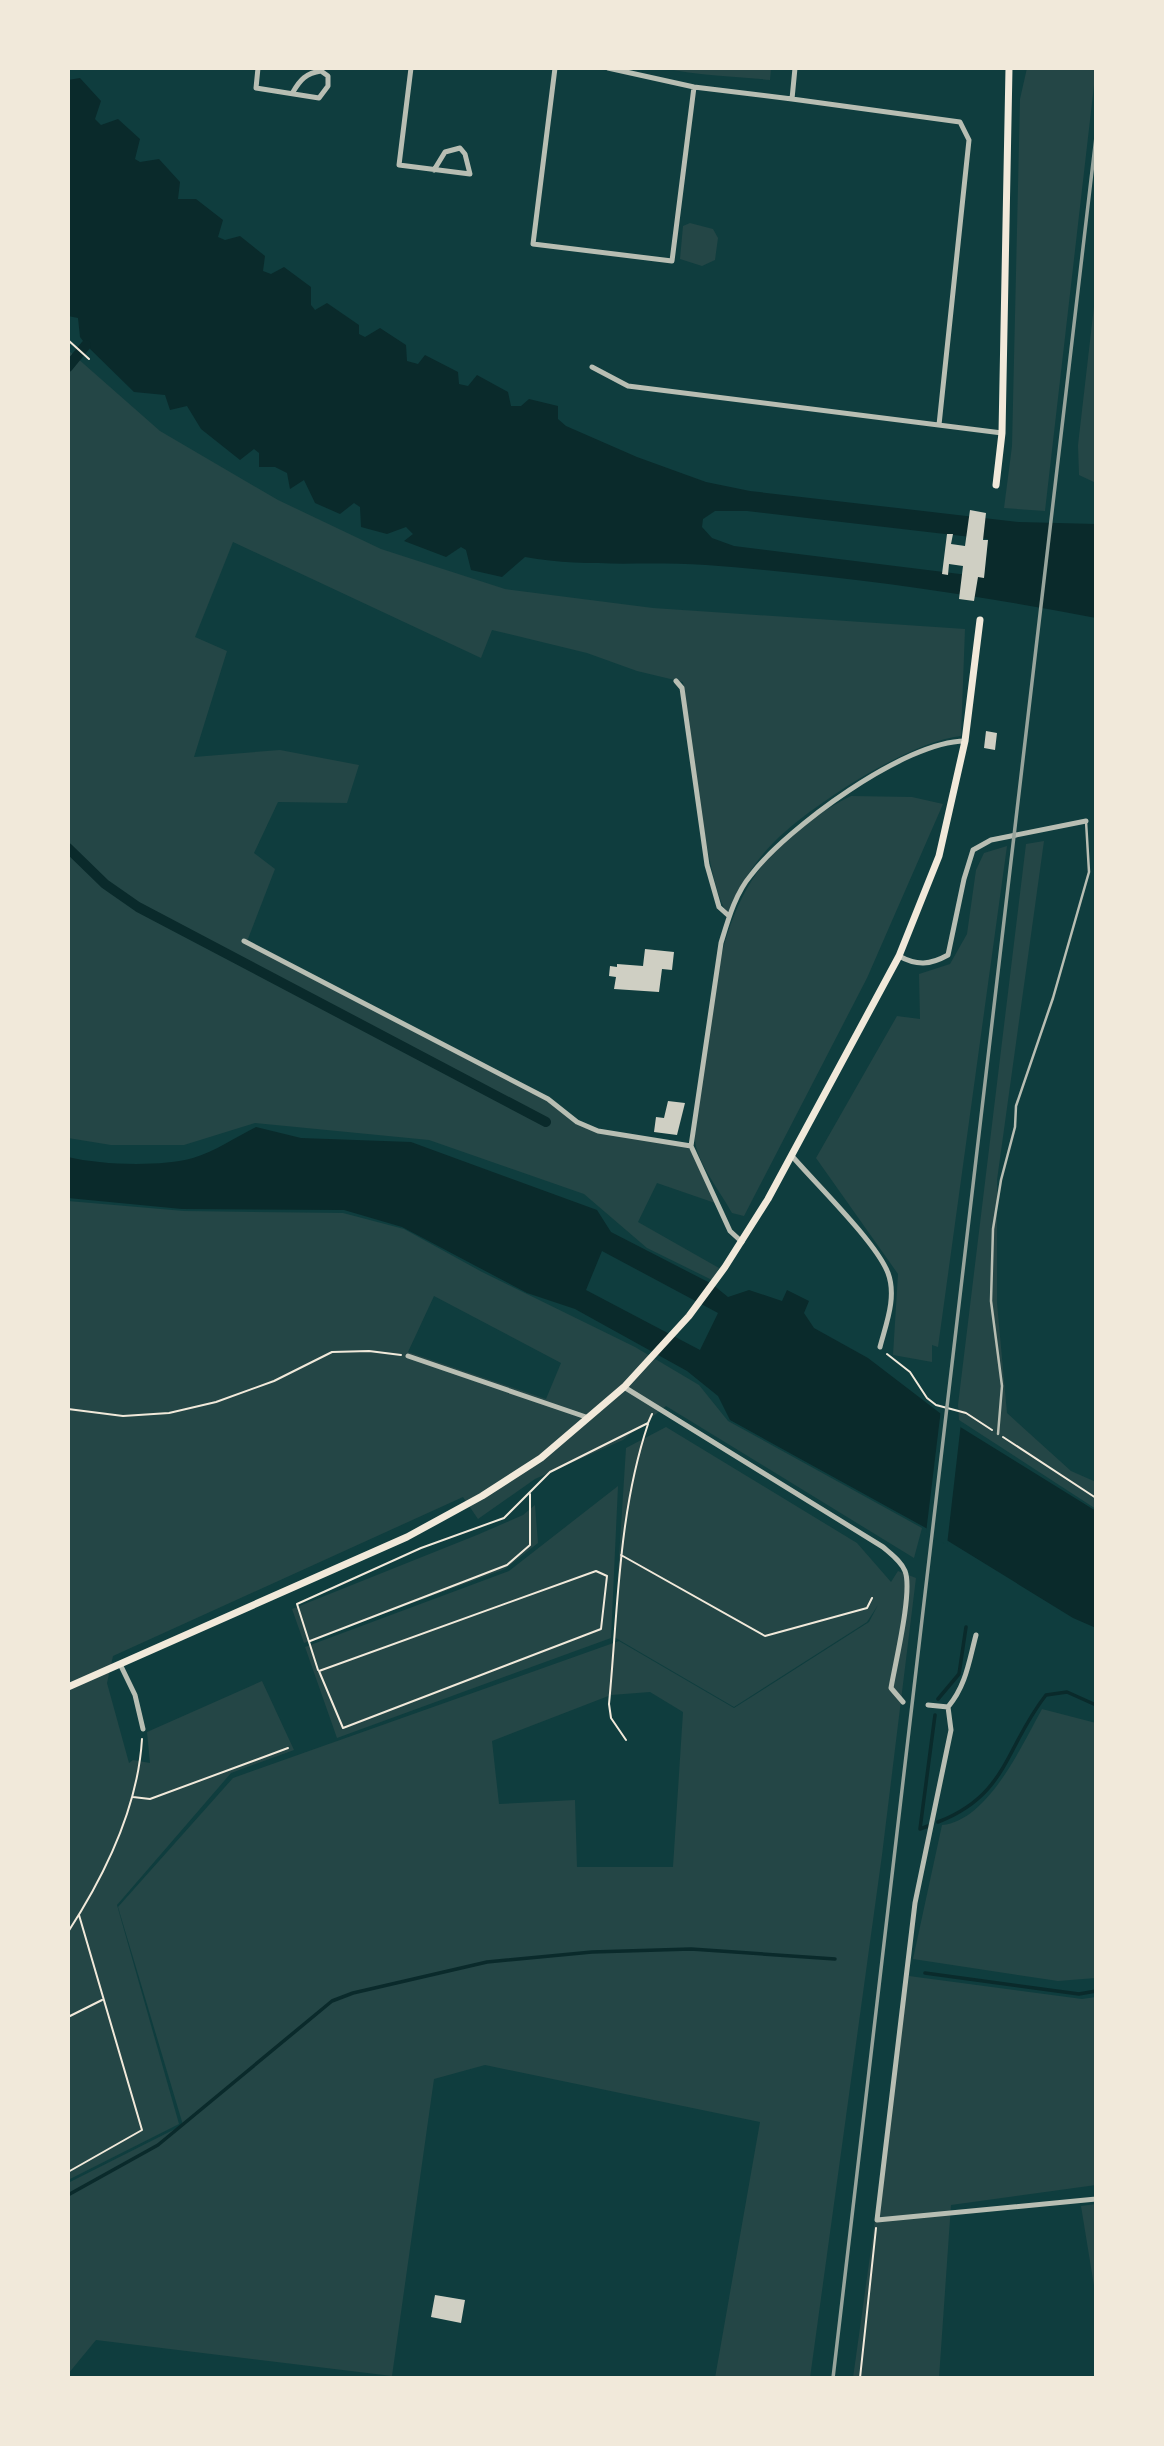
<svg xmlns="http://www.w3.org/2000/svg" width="1164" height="2446" font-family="Ubuntu,sans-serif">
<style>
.green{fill:#244646;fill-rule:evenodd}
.water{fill:#0a2a2b;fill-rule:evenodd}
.pier{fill:#0f3d3e}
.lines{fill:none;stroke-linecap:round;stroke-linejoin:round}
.stream{stroke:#0a2a2b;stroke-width:3.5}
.canal{stroke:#0a2a2b;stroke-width:10}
.building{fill:#cfcfc3}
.path{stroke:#f1e9da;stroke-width:2}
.service{stroke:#b8beb3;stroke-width:2.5}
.minor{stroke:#b8beb3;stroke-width:5}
.secondary{stroke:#f1e9da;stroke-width:7}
.rail{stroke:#97a49c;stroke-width:3.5}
</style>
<rect width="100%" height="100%" fill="#0f3d3e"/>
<path class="green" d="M 664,68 L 771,68 L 770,80 C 734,76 698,76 664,68 Z
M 1027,68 L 1096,68 L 1045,511 L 1004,508 L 1012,446 L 1020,99 Z
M 690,223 L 713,229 L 718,238 L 715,260 L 702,266 L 680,259 L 683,226 Z
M 1096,289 L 1096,483 L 1079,475 L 1078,445 Z
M 68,350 L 160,431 L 278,500 L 381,549 L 505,589 L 653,608 L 965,629 L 961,736 C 908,742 813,804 775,841 C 754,862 739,886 728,913 C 707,892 689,722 683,682 L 637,671 L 587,653 L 492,630 L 481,658 L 233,542 L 195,637 L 227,651 L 194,757 L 280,750 L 359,765 L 347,803 L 278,802 L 254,853 L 275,869 L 246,944 L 546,1100 L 575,1124 L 690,1148 L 715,1203 L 657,1183 L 638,1222 L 719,1268 L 712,1280 L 647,1248 L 584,1194 L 429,1140 L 255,1123 L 184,1145 L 111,1145 L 68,1138 Z
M 851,796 L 912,797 L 943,804 L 867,978 L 744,1216 L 732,1213 C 721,1193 702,1169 696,1147 C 692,1135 702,1084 704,1068 C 718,944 729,857 851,796 Z
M 1044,841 L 997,1180 L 997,1303 L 1007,1413 L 1071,1471 L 1096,1482 L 1096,1509 L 959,1420 L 958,1405 L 1026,844 Z
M 1007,846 L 938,1347 L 932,1345 L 932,1362 L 893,1355 L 898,1274 L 816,1158 L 897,1016 L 920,1019 L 919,974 L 950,964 L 967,934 L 976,870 L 984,853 Z
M 68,1201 L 184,1211 L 343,1213 L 404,1229 L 482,1272 L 635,1347 L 699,1385 L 728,1421 L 922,1528 L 914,1558 L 666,1406 L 623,1440 L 535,1479 L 478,1519 L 463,1497 L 113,1656 L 107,1683 L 129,1763 L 133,1760 L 150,1763 L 147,1732 L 262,1681 L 294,1750 L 231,1773 L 117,1905 L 179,2124 L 68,2180 ZM 434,1296 L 561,1363 L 546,1399 L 408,1352 Z
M 666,1427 L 857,1543 L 891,1582 L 898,1571 L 916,1578 L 882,1855 L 810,2378 L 715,2378 L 760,2122 L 485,2065 L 434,2079 L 392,2376 L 96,2340 L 68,2374 L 68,2183 L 183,2125 L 118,1907 L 233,1778 L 619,1641 L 734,1708 L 869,1622 L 878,1605 L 867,1622 L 734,1707 L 614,1637 L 626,1448 ZM 650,1692 L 683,1712 L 673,1867 L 577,1867 L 575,1800 L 499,1804 L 492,1741 L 611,1695 Z
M 618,1486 L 611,1638 L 337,1738 L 305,1647 L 509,1571 Z
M 535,1505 L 538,1543 L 505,1569 L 304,1643 L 292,1609 L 477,1535 L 523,1515 Z
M 1042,1709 L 1096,1723 L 1096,1978 L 1058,1981 L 913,1959 L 942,1825 C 988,1821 1022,1745 1042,1709 Z
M 909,1976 L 1082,1999 L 1096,1997 L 1096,2185 L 951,2205 L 939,2378 L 853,2378 Z
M 1096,2204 L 1096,2298 L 1081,2206 Z"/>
<path class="water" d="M 80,78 L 101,101 L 95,119 L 101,125 L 118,119 L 140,139 L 135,159 L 140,162 L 159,159 L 180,182 L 178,199 L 196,199 L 223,220 L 218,237 L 225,240 L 240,236 L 265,256 L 263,271 L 271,274 L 284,267 L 311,287 L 311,305 L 315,310 L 327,303 L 359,325 L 359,334 L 365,337 L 380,328 L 406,345 L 407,361 L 418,364 L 425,355 L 458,372 L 459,384 L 468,386 L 477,375 L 508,392 L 511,406 L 521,406 L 529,399 L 558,406 L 558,419 L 566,426 L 637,457 L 706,482 L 750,491 L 1019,522 L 1096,524 L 1096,618 C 967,593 837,575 706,565 C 645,561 585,568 525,557 L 502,577 L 471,570 L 466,550 L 461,547 L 446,557 L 404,541 L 413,534 L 406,527 L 387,534 L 361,527 L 360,507 L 354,503 L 340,514 L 315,503 L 304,480 L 290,489 L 287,473 L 275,467 L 259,467 L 259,453 L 254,449 L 240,460 L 201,429 L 187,406 L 170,410 L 165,395 L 134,392 L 86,345 L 80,337 L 78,318 L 68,316 L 68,80 ZM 715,511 L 747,511 L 988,539 L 984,577 L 734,546 L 712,538 L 702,527 L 703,519 Z
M 256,1127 L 301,1138 L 411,1142 L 597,1210 L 611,1232 L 712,1284 L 728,1297 L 749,1290 L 782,1301 L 787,1290 L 809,1301 L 804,1313 L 814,1328 L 868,1358 L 949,1420 L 1096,1511 L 1096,1628 L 1073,1618 L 935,1533 L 730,1420 L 718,1396 L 687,1371 L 575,1309 L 527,1293 L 402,1227 L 344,1210 L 182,1209 L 68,1198 L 68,1157 C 101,1165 160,1167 193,1158 C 214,1152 236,1137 256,1127 ZM 602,1251 L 718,1313 L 700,1350 L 586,1290 Z"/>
<path class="pier" d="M 941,1409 L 961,1423 L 947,1545 L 926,1533 Z"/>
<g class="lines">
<path class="stream" d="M 938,1699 L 959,1674 L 966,1627
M 938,1822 C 1008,1795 1005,1747 1046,1695 L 1067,1692 L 1096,1705
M 928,1826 L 920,1829 L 935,1715
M 925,1973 L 1079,1994 L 1096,1991
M 68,2195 L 158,2145 L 332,2001 L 353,1993 L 487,1962 L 592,1952 L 691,1949 L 835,1959"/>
<path class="canal" d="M 68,367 L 86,345
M 68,848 L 105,884 L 138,907 L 546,1122"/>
</g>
<path class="building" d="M 970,510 L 986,513 L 983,540 L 988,540 L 984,578 L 978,577 L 974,601 L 959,599 L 963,566 L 949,564 L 948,575 L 942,574 L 947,534 L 953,534 L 951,544 L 965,546 Z
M 986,731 L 997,733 L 995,750 L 984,748 Z
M 645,949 L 674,952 L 672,970 L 662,969 L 659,992 L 614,989 L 616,977 L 609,976 L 610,966 L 617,967 L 617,964 L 643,966 Z
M 668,1101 L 685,1103 L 677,1135 L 654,1132 L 656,1117 L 664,1118 Z
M 435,2295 L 465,2300 L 461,2323 L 431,2317 Z"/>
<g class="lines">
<path class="path" d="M 68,340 L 89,359
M 887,1354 L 910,1372 L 927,1398 L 936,1405 L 966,1413 L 992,1430
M 68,1409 L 123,1416 L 169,1413 L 216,1402 L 274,1381 L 332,1352 L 369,1351 L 401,1355
M 1003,1437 L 1096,1498
M 621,1555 L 765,1636 L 867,1608 L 872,1598
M 596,1571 L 607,1576 L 601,1629 L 343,1728 L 319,1671 Z
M 310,1641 L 507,1565 L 530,1545 L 530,1494
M 318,1670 L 297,1604 L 421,1548 L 504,1518 L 550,1472 L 648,1423 L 652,1414
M 626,1740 L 611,1718 L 609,1704 C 618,1610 618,1514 648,1424
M 133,1797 L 150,1799 L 288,1748
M 68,1932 C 105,1875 138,1807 142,1739
M 68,2017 L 102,2000
M 68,2172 L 142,2130 L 79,1915
M 860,2378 L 876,2228"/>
<path class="service" d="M 998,1434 L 1002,1386 L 991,1301 L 993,1229 L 1001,1180 L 1015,1127 L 1016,1106 L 1053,998 L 1089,872 L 1086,821"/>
<path class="minor" d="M 258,68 L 256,88 L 319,98 L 328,86 L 328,76 L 321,71 C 306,73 300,80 293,92
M 411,68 L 399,165 L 470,174 L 465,154 L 460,148 L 445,152 L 434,170
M 555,68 L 533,244 L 672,261 L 694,87
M 608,68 L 694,87 L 792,99
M 795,68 L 792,99 L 960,122 L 969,140 L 939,425
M 592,367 L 628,386 L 1002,433
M 676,681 L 682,688 L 707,865 L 719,907 L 729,916
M 244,941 L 548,1099 L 577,1122 L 598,1131 L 691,1146 L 730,1231 L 742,1242
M 899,956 C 917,966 930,965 948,955 L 964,879 L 973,850 L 991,840 L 1086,821
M 691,1146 L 721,943 C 728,920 735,894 751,875 C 787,828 905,741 965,741
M 792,1156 C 816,1184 876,1242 888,1273 C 897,1297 886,1324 880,1347
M 408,1356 L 586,1417
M 624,1387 L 883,1547 C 891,1554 901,1561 905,1571 C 913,1591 895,1664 891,1688 L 903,1702
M 120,1664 L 135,1695 L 143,1729
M 928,1705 L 948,1707 C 966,1686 969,1661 976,1635
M 948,1707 L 951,1730 L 915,1903 L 877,2220 L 1096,2199"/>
<path class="secondary" d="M 996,485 L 1002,433 L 1009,68
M 68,1687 L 407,1537 L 482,1496 L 541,1458 L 624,1387 L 689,1316 L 725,1267 L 768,1199 L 899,956 L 939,856 L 965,741 L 980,620"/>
<path class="rail" d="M 833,2378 L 1096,137"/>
</g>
<rect width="1164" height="2446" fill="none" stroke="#f1e9da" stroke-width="140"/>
</svg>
